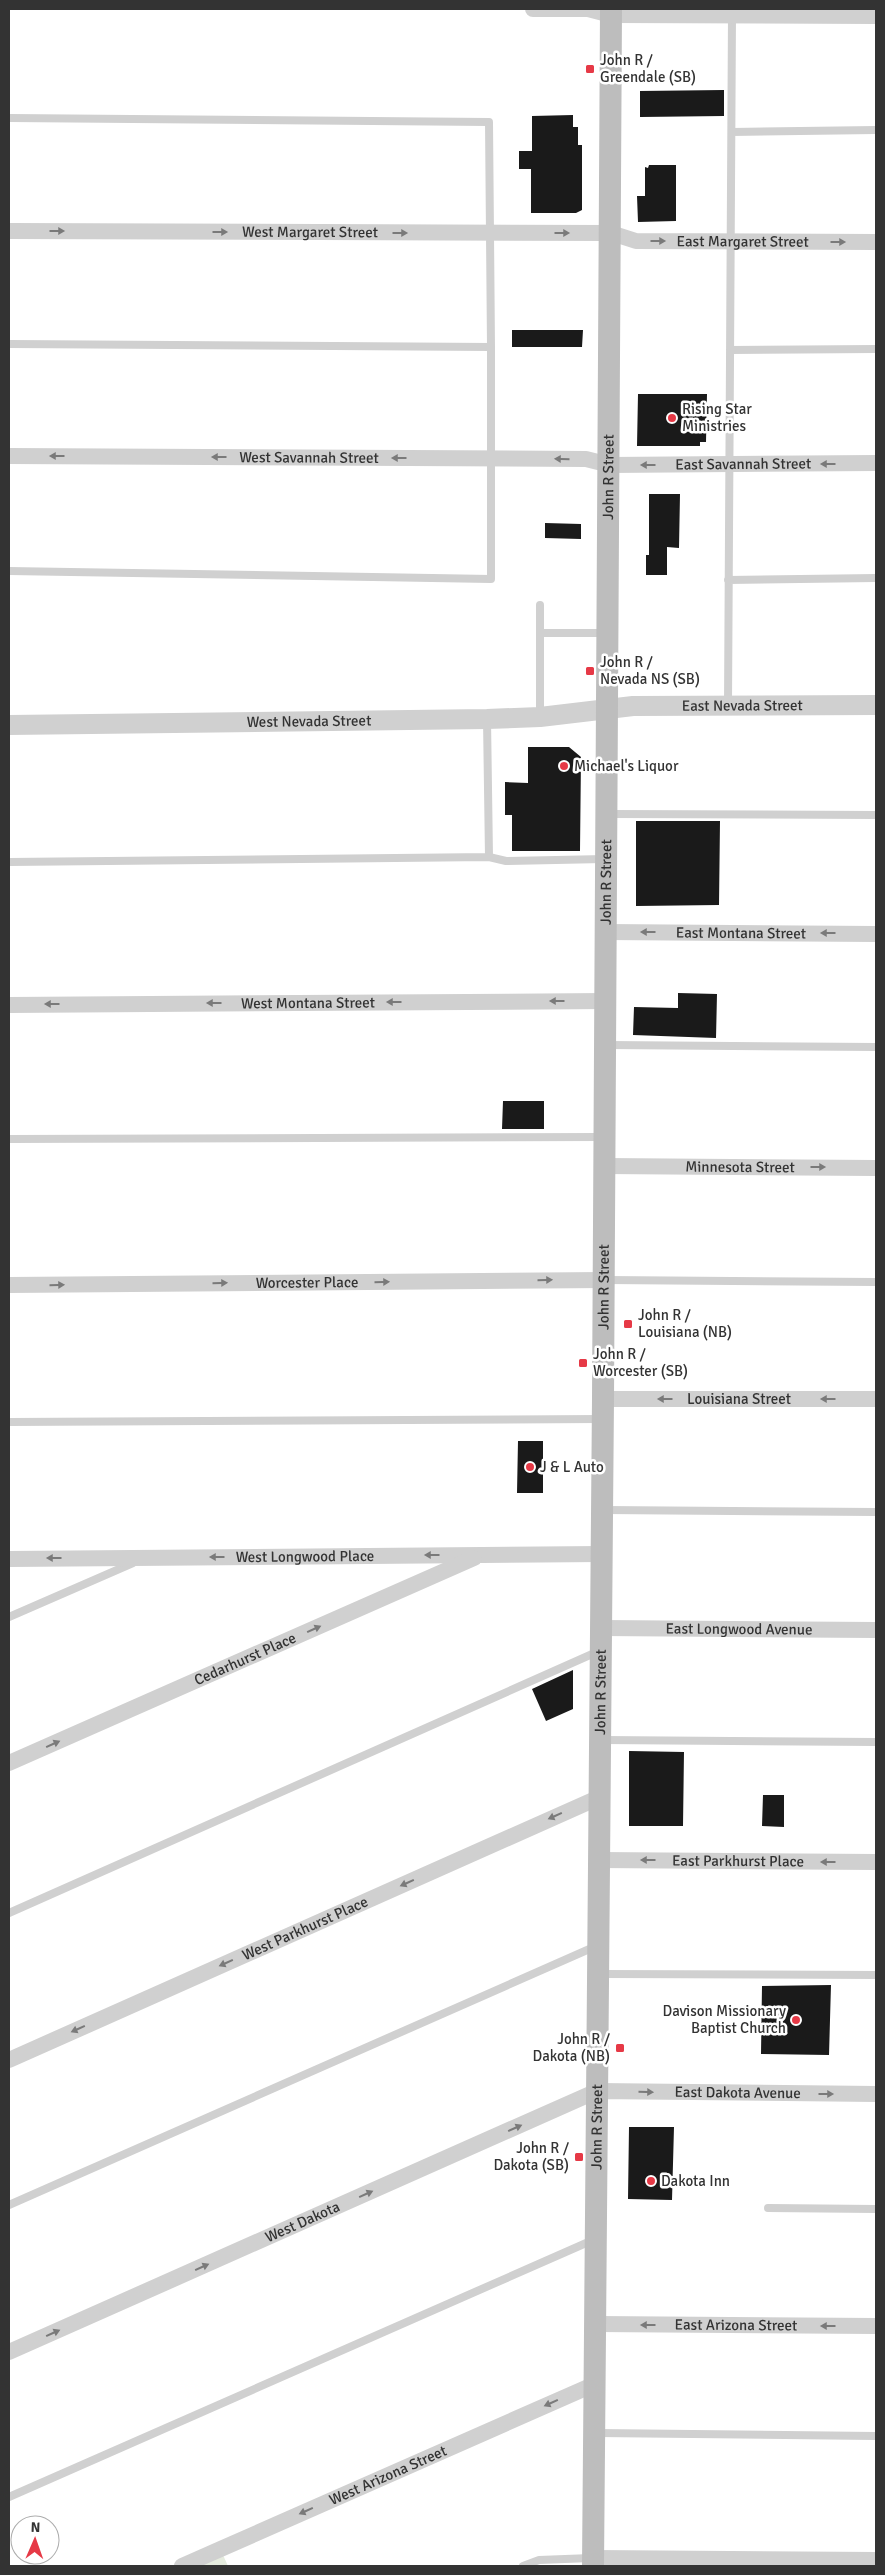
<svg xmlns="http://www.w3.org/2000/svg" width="885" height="2575" font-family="Signika,sans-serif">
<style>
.green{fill:#e6ecdf}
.building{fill:#1a1a1a}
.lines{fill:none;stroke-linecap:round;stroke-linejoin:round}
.service{stroke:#d0d0d0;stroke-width:8}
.minor{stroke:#d0d0d0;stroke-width:16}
.tertiary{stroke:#d0d0d0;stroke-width:20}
.secondary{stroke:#bdbdbd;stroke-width:22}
.oneway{fill:#7a7a7a}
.poi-dot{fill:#e63946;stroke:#fff;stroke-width:2}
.labels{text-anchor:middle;stroke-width:5;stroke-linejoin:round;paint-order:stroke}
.poi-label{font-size:15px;fill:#333;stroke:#fff;text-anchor:start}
.street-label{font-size:15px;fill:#333;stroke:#fff}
</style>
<rect width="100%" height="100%" fill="#fff"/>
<path class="green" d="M 223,2555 L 228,2566 L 199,2566 Z"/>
<path class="building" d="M 724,90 L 724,116 L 640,117 L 640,91 Z
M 573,115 L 573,127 L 578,127 L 578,145 L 582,145 L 582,210 L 576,213 L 531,213 L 531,169 L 519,169 L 519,151 L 532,151 L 532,116 Z
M 649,165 L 676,165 L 676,221 L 638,222 L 637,196 L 645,196 L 645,167 L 648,168 Z
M 512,330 L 583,330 L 582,347 L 512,347 Z
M 638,394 L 707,394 L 706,442 L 700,442 L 700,446 L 637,446 Z
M 649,494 L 680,494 L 679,548 L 667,547 L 667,575 L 646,575 L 646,555 L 649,555 Z
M 545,523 L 581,524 L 581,539 L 545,538 Z
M 528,747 L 569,747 L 581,757 L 580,851 L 512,851 L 512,815 L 505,815 L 505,782 L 528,783 Z
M 636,821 L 720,821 L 719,905 L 636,906 Z
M 678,993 L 717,994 L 716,1038 L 633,1035 L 634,1007 L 678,1008 Z
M 503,1101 L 544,1101 L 544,1129 L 502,1129 Z
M 518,1441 L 543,1441 L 543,1493 L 517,1493 Z
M 573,1670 L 573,1709 L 546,1721 L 532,1689 Z
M 629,1751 L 684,1752 L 683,1826 L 629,1826 Z
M 763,1795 L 784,1795 L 784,1827 L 762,1826 Z
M 831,1985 L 829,2055 L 761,2054 L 762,1986 Z
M 629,2127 L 674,2127 L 672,2200 L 628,2199 Z"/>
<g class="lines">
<path class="service" d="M 9,118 L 489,122 L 491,347 L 491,579 L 9,571
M 732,132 L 876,130
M 9,344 L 491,347
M 730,350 L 876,349
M 728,580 L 876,578
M 540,633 L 606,633
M 728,705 L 732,15
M 540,715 L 540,605
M 487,719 L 489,857 L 506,861 L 604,859
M 609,814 L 876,815
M 9,862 L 489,857
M 608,1045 L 876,1047
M 9,1139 L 602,1137
M 606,1280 L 876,1282
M 9,1422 L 601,1419
M 604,1510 L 876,1512
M 9,1617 L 133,1563
M 603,1740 L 876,1742
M 9,1913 L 599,1651
M 601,1974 L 876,1975
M 9,2205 L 594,1947
M 768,2208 L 876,2209
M 597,2433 L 876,2436
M 9,2497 L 593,2240
M 523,2566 L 539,2560 L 591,2558"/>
<g class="minor">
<path d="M 533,9 L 588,9 L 611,15 L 876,16"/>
<path id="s1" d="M 9,231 L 611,233 L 636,241 L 876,242"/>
<path id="s2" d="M 9,456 L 586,459 L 610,465 L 876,463"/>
<path id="s3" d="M 606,932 L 876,934"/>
<path id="s4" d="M 9,1005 L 606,1001"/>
<path id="s5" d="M 605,1166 L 876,1168"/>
<path id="s6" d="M 9,1285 L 604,1280"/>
<path id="s7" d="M 603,1399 L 876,1399"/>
<path id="s8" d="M 9,1559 L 602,1554"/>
<path id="s9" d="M 601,1628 L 876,1630"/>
<path id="s10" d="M 9,1763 L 474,1558"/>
<path id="s11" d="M 599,1860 L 876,1862"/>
<path id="s12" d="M 9,2060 L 600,1797"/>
<path id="s13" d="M 596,2324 L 876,2326"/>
<path id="s14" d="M 9,2352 L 597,2091 L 876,2094"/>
<path d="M 593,2558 L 876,2560"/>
<path id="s15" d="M 182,2566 L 595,2384"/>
</g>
<path class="tertiary" id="s16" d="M 9,725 L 487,719 L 540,717 L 633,706 L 876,705"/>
<path class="secondary" id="s17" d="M 593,2566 L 603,1399 L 611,9"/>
</g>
<defs><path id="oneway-solid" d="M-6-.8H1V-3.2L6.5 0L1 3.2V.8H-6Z" transform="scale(1.25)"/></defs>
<g class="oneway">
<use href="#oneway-solid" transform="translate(57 231)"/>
<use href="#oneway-solid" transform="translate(220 232)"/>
<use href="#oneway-solid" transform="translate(400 233)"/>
<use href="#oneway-solid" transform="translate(562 233)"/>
<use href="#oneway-solid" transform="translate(658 241)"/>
<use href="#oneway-solid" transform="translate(838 242)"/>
<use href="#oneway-solid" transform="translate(57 456) rotate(-180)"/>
<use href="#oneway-solid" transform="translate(219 457) rotate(-180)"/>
<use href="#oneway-solid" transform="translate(399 458) rotate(-180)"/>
<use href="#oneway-solid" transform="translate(562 459) rotate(-179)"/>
<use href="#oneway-solid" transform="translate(828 464) rotate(180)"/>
<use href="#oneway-solid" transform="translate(648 465) rotate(180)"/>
<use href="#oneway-solid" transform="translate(648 932) rotate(-180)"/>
<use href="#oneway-solid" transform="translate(828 933) rotate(-180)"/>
<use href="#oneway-solid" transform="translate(557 1001) rotate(180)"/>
<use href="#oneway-solid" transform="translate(394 1002) rotate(180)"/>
<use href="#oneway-solid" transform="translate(214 1003) rotate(180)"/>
<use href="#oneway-solid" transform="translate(52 1004) rotate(180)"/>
<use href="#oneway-solid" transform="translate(818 1167)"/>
<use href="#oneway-solid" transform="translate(545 1280) rotate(-1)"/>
<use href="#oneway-solid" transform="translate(382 1282) rotate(-1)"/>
<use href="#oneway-solid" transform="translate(220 1283) rotate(-1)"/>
<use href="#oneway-solid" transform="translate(57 1285) rotate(-1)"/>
<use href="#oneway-solid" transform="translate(665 1399) rotate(-180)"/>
<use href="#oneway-solid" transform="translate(828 1399) rotate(-180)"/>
<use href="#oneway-solid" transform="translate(432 1555) rotate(180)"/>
<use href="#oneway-solid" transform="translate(217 1557) rotate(180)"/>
<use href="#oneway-solid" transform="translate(54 1558) rotate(180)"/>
<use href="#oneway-solid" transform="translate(314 1629) rotate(-24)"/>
<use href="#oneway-solid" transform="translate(53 1744) rotate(-24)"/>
<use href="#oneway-solid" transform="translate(555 1816) rotate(156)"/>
<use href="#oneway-solid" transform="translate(648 1860) rotate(-180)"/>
<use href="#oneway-solid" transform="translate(828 1862) rotate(-180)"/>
<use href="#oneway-solid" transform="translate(407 1883) rotate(156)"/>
<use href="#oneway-solid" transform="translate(226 1963) rotate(156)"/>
<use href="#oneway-solid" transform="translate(78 2029) rotate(156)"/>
<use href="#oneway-solid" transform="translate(646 2092) rotate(1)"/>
<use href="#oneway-solid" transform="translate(826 2094)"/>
<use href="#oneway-solid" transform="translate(515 2128) rotate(-24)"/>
<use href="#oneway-solid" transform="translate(366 2194) rotate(-24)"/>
<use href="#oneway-solid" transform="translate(202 2267) rotate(-24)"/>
<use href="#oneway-solid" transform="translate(648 2325) rotate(-180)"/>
<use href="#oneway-solid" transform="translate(828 2326) rotate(-180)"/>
<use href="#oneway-solid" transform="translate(53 2333) rotate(-24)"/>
<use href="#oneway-solid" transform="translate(551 2403) rotate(156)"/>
<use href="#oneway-solid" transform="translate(306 2511) rotate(156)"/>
</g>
<g class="poi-dot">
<rect x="585" y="64" width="10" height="10" rx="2.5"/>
<circle cx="672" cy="418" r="5"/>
<rect x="585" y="666" width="10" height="10" rx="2.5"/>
<circle cx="564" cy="766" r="5"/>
<rect x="623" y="1319" width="10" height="10" rx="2.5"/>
<rect x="578" y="1358" width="10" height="10" rx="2.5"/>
<circle cx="530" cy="1467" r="5"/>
<circle cx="796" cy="2020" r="5"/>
<rect x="615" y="2043" width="10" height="10" rx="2.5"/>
<rect x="574" y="2152" width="10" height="10" rx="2.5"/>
<circle cx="651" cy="2181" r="5"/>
</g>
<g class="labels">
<g class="poi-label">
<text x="600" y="65">John R /<tspan x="600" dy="17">Greendale (SB)</tspan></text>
<text x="682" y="414">Rising Star<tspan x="682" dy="17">Ministries</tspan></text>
<text x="600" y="667">John R /<tspan x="600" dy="17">Nevada NS (SB)</tspan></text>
<text x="574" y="771">Michael's Liquor</text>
<text x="638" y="1320">John R /<tspan x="638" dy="17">Louisiana (NB)</tspan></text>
<text x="593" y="1359">John R /<tspan x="593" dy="17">Worcester (SB)</tspan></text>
<text x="540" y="1472">J &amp; L Auto</text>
<text x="786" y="2016" text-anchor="end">Davison Missionary<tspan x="786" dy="17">Baptist Church</tspan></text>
<text x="610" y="2044" text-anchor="end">John R /<tspan x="610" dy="17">Dakota (NB)</tspan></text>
<text x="569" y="2153" text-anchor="end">John R /<tspan x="569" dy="17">Dakota (SB)</tspan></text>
<text x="661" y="2186">Dakota Inn</text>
</g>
<g class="street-label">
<text dy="5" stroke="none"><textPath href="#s1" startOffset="301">West Margaret Street</textPath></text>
<text dy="5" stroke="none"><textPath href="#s1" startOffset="735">East Margaret Street</textPath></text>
<text dy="5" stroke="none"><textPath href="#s2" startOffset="300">West Savannah Street</textPath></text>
<text dy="5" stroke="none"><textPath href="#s2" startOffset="735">East Savannah Street</textPath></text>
<text dy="5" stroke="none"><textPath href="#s17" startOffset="2089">John R Street</textPath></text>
<text dy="5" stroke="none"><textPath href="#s16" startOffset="734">East Nevada Street</textPath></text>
<text dy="5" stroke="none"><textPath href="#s16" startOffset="300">West Nevada Street</textPath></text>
<text dy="5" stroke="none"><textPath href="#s17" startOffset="1684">John R Street</textPath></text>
<text dy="5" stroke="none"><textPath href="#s3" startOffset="135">East Montana Street</textPath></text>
<text dy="5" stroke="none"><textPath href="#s4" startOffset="299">West Montana Street</textPath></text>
<text dy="5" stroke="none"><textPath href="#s5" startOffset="135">Minnesota Street</textPath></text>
<text dy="5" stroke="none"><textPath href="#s6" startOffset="298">Worcester Place</textPath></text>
<text dy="5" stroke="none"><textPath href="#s17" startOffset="1279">John R Street</textPath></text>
<text dy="5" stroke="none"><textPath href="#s7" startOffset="136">Louisiana Street</textPath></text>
<text dy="5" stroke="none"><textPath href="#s8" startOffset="296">West Longwood Place</textPath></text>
<text dy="5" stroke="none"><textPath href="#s9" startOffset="138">East Longwood Avenue</textPath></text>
<text dy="5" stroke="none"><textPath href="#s10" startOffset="258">Cedarhurst Place</textPath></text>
<text dy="5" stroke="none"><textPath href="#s17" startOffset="874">John R Street</textPath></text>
<text dy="5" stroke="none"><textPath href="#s11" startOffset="139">East Parkhurst Place</textPath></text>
<text dy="5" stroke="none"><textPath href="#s12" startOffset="324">West Parkhurst Place</textPath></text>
<text dy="5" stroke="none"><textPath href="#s14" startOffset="784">East Dakota Avenue</textPath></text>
<text dy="5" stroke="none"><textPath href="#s17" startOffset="439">John R Street</textPath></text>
<text dy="5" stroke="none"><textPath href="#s14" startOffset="321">West Dakota</textPath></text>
<text dy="5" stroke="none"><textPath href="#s13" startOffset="140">East Arizona Street</textPath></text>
<text dy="5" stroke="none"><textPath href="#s15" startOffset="225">West Arizona Street</textPath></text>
</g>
</g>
<rect width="885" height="2575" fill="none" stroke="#333333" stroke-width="20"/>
<g transform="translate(35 2540) rotate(2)"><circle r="24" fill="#ffffff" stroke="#adadad"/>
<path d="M0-4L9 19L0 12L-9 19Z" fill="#e63946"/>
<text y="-8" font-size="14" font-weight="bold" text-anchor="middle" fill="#333333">N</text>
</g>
</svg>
